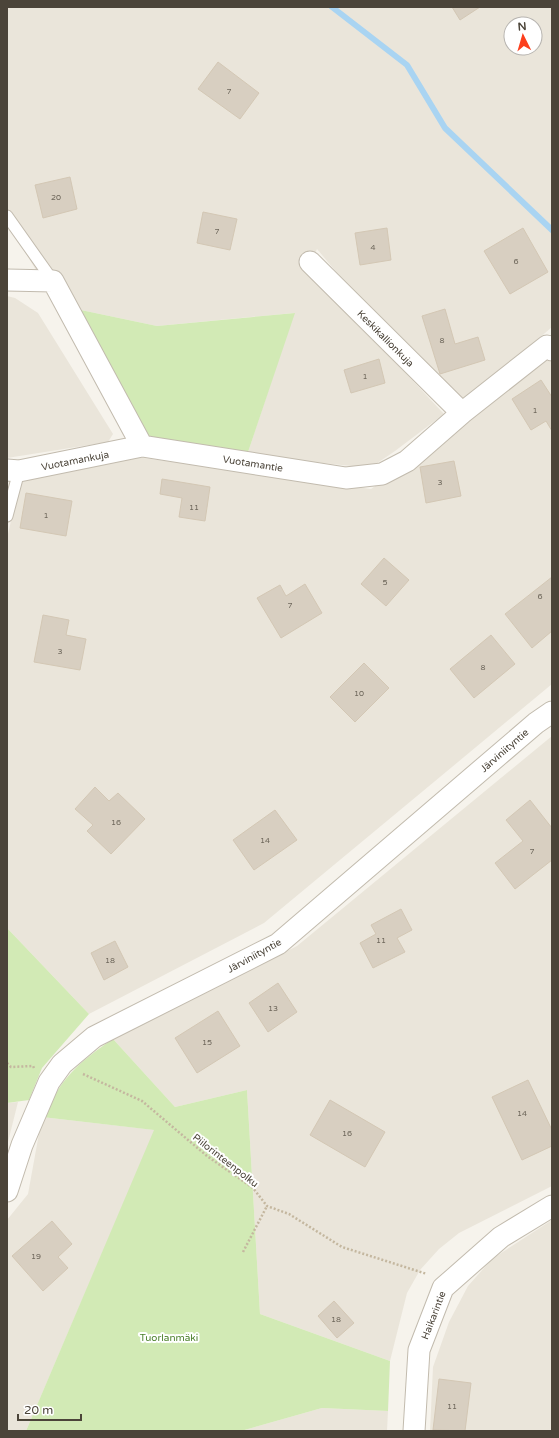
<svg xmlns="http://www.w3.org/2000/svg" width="559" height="1438" font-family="'Varela Round',sans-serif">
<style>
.residential{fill:#eae5da;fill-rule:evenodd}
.green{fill:#d2eab5}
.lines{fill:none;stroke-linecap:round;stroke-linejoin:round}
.stream{stroke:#a9d4f2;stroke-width:6}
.building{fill:#d8cfc1;stroke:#d3c7b4}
.lane-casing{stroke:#c2bbae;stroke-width:13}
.street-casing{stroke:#c2bbae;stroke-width:23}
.path{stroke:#c4b79f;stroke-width:2.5;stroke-dasharray:2 2;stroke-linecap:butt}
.lane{stroke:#fff;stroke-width:11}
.street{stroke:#fff;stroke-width:21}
.labels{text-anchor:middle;stroke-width:4;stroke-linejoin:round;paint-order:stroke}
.number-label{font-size:8px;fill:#6e675b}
.street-label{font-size:10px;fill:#4b4439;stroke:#fff}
.park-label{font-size:10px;fill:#4a7f2a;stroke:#fff}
</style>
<rect width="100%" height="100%" fill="#f6f3ec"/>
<path class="residential" d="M 7,7 L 552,7 L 552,327 L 459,407 L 374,317 L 317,249 L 308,269 L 444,414 L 395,451 L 370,468 L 247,455 L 294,313 L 157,326 L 57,305 L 7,222 ZM 511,24 L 535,24 L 535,48 L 511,48 Z
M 7,296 L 15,298 L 38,313 L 113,434 L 108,442 L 7,458 Z
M 548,352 L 552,359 L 552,684 L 264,923 L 89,1014 L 7,928 L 7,538 L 22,474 L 136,457 L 371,489 L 459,428 Z
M 552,736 L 552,1186 L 459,1233 L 439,1249 L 420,1270 L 407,1293 L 390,1361 L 260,1314 L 247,1090 L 175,1107 L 113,1039 L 297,946 Z
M 18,1102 L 7,1146 L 7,1103 Z
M 42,1117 L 155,1130 L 26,1431 L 7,1431 L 7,1220 L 28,1194 Z
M 552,1220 L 552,1431 L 430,1431 L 433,1367 L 449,1322 L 468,1286 L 492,1259 Z
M 322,1408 L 388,1411 L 387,1431 L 241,1431 Z"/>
<path class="green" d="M 57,305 L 157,326 L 295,313 L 247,455 L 151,445 Z
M 7,928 L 89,1014 L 42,1068 L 29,1100 L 7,1103 Z
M 113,1039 L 175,1107 L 247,1090 L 260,1314 L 390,1361 L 388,1411 L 322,1408 L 241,1431 L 26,1431 L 154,1130 L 42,1117 C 51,1101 59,1086 71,1073 C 83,1060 98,1049 113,1039 Z"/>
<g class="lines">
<path class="stream" d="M 332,7 L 407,65 L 445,128 L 552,230"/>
</g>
<path class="building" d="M 452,7 L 480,7 L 460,20 Z
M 218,62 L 259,93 L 240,119 L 198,89 Z
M 70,177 L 77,209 L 43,218 L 35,185 Z
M 203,212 L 237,219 L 230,250 L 197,243 Z
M 387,228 L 391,260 L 360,265 L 355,233 Z
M 523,228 L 548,272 L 510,294 L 484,251 Z
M 445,309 L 455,344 L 478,337 L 485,360 L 440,374 L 422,316 Z
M 379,359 L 385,383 L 351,393 L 344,370 Z
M 541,380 L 552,397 L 552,431 L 546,421 L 531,430 L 512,399 Z
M 454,461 L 461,496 L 426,503 L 420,467 Z
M 162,479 L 210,487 L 205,521 L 179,517 L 182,498 L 160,494 Z
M 26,493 L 72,501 L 66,536 L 20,528 Z
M 384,558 L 409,580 L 386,606 L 361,584 Z
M 552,577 L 552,631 L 532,648 L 505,614 Z
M 305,584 L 322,613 L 281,638 L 257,598 L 280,585 L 286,596 Z
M 43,615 L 69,620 L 66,635 L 86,639 L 80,670 L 34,662 Z
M 491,635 L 515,664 L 474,698 L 450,669 Z
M 364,663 L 389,688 L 355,722 L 330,697 Z
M 95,787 L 109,801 L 118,793 L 145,819 L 111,854 L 87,831 L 93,825 L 75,809 Z
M 530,800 L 552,828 L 552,860 L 515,889 L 495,863 L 523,841 L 506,820 Z
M 275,810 L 297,840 L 254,870 L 233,840 Z
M 401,909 L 412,930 L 397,938 L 405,952 L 373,968 L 360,943 L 376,934 L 371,925 Z
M 115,941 L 128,967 L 104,980 L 91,953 Z
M 278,983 L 297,1012 L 268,1032 L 249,1003 Z
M 218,1011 L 240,1046 L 197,1073 L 175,1038 Z
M 528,1080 L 552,1130 L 552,1146 L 522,1160 L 492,1097 Z
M 330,1100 L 385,1132 L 365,1167 L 310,1135 Z
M 52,1221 L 72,1244 L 58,1257 L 68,1268 L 43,1291 L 12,1256 Z
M 334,1301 L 354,1323 L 337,1338 L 318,1316 Z
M 439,1379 L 471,1383 L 465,1431 L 433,1430 Z"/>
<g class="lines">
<defs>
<path id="lane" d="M 7,216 L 53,281
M 7,516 L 19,471"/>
<path id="street" d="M 310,262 L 462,413
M 7,280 L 53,281 L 142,446
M 7,470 L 19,471 L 142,446 L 346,478 L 382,474 L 407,461 L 462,413 L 547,346 L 552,350
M 7,1191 L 22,1145 L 49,1082 L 62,1064 L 94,1037 L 278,944 L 536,723 L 552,712
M 414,1431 L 419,1350 L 443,1288 L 501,1237 L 552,1206"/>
</defs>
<use href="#lane" class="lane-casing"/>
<use href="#street" class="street-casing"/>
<path class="path" d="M 7,1063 L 11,1067 L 33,1066 L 34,1068
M 83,1074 L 142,1101 L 207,1156 L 253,1188 L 267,1206 L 289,1214 L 342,1247 L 427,1274
M 243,1252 L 267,1206"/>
<use href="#lane" class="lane"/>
<use href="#street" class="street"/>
</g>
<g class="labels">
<g class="number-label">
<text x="229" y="94">7</text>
<text x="56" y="200">20</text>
<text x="217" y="234">7</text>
<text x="373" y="250">4</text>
<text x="516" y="264">6</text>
<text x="442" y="343">8</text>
<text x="365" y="379">1</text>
<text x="535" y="413">1</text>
<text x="440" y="485">3</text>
<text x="194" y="510">11</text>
<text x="46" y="518">1</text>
<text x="385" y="585">5</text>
<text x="540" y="599">6</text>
<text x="290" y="608">7</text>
<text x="60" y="654">3</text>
<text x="483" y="670">8</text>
<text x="359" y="696">10</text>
<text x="116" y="825">16</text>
<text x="265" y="843">14</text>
<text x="532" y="854">7</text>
<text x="381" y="943">11</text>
<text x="110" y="963">18</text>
<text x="273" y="1011">13</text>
<text x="207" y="1045">15</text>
<text x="522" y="1116">14</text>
<text x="347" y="1136">16</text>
<text x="36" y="1259">19</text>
<text x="336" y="1322">18</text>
<text x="452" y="1409">11</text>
</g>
<g class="street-label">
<text transform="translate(386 338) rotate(45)" y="4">Keskikallionkuja</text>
<text transform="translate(75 460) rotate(-11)" y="4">Vuotamankuja</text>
<text transform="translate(253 463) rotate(9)" y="4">Vuotamantie</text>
<text transform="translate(504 750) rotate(-41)" y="4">Järviniityntie</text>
<text transform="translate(254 955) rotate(-29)" y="4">Järviniityntie</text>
<text transform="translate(226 1160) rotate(38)" y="4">Piilorinteenpolku</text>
<text transform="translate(433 1315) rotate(-69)" y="4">Haikarintie</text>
</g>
<g class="park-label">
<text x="169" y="1341">Tuorlanmäki</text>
</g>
</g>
<rect width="559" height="1438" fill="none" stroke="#4b4439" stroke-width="16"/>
<g transform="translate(523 36) rotate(355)"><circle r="19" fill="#ffffff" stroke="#b7b4b0"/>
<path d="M0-3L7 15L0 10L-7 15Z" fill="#fc3f1d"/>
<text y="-6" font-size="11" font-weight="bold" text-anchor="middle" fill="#4b4439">N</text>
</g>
<path d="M18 1414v6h63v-6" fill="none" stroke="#4b4439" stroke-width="2"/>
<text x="24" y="1414" font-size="12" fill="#4b4439" stroke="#ffffff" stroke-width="3" paint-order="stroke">20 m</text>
</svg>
